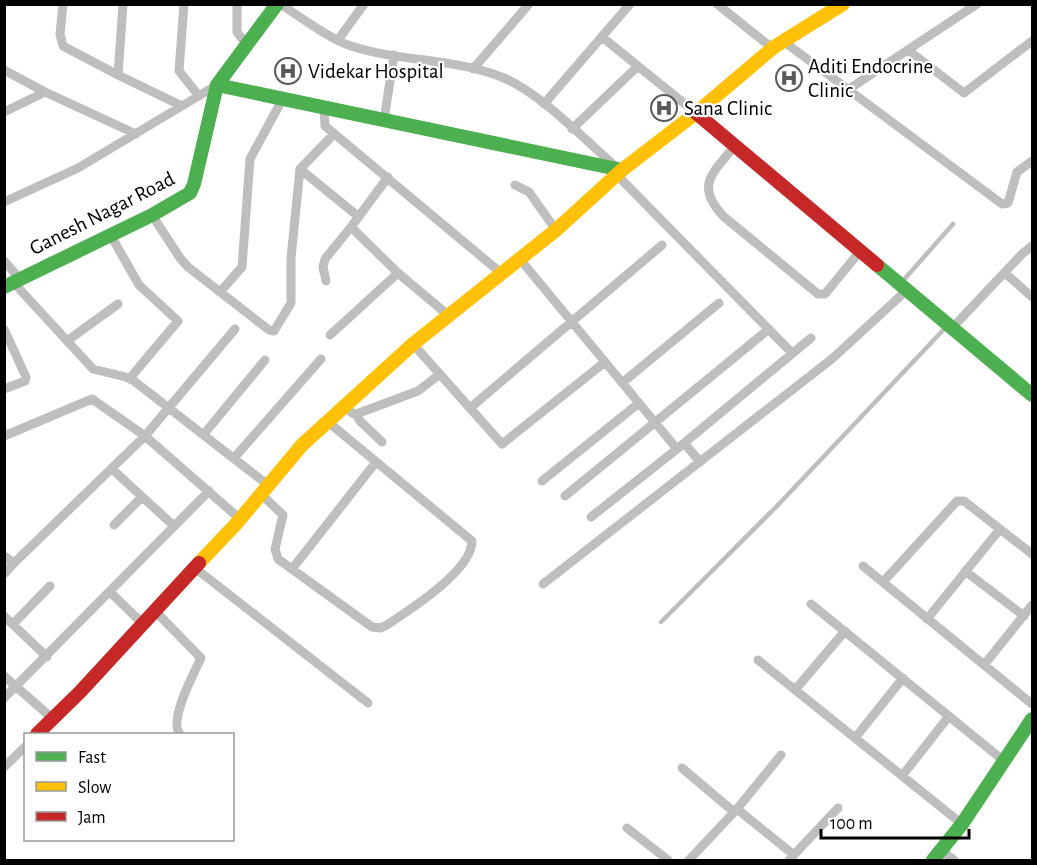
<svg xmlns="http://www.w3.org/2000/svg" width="1037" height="865" font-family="'Alegreya Sans',sans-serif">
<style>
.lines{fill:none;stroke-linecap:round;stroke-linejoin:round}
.lane{stroke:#bebebe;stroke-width:4.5}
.street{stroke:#bebebe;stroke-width:9}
.fast{stroke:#4caf50;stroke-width:14}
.slow{stroke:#ffc107;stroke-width:14}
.jam{stroke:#c62828;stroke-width:14}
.labels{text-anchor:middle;stroke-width:4.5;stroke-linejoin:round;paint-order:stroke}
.poi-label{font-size:21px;fill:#000;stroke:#fff;text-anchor:start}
.street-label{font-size:21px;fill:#000;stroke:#fff}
</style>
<rect width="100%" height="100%" fill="#fff"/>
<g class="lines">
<path class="lane" d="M 901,283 L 953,224
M 661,622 L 777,506 L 947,326"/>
<path class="street" d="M 63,4 L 60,34 L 63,46 L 118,75
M 123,4 L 118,75 L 182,106
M 184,4 L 179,71 L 199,96
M 237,4 L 237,32 L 247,45
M 280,4 C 299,16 331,40 351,46 C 400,62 456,58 504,78 C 541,94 584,139 615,166
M 717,4 L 767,44 L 774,47
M 602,37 L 696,113
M 338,40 L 364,4
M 783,41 L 1002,204 L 1008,203 L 1017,172 L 1032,161
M 908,50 L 964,93 L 1032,41
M 473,69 L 529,4
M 4,70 L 45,92 L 136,134
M 849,89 L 977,4
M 544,104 L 630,4
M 324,108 L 325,126 L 501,273
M 4,112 L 45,92
M 384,120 L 394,55
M 572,129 L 638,66
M 735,145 C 714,173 694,184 723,216 L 818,294 L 825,294 L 861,250
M 300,169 L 359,217
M 617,175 L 792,353
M 388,177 L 351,227 L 398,273 L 448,315
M 515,185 L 529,192 L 556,230
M 4,202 L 78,168 L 217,85
M 152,215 L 180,258 L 188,267 L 269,330 L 274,331 L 291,303 L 291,258 L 300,169 L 334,134
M 110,234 L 139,285 L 178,321 L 130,378
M 519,258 L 677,449 L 811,338
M 4,261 L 20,279
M 1005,273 L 1032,297
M 326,281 L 323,267 L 325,259 L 351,227
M 13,282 L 93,369 L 126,377 L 134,381 L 268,485
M 220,292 L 242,267 L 250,159 L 282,100
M 953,327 L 1023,253 L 1032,246
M 4,329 L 26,377 L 25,381 L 4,389
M 330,335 L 398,273
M 67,341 L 118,304
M 413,344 L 502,444 L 605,362
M 622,383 L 719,303
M 344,407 L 354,414 L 359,413 L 418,391 L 440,374
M 470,408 L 662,245
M 356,414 L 360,421 L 382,442
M 204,434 L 265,360
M 4,436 L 92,399 L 145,436 L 235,329
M 685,444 L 700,462
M 234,458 L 321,359
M 112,469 L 174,526
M 542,481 L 639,403
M 261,494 L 283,515 L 275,549 L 278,559 L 372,627 L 380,628 L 385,626 C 408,611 472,571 472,541 L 328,422
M 565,496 L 769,329
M 591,517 L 677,449
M 114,525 L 142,497
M 4,556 L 14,563 L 145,436 L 240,519
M 863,566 L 1032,704
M 195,568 L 368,703
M 292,569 L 376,462
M 965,571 L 1024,616
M 4,574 L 14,563
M 883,582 L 957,501 L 964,501 L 1032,554
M 543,584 L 833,358 L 908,289
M 110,592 L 143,624
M 811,604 L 1004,761
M 155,611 L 201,658 C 194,673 168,721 180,734
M 4,616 L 47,657
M 927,619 L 1000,529
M 13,624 L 50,586
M 758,660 L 962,824
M 984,665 L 1032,605
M 4,676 L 53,719
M 795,690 L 845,631
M 4,698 L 209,491
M 855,738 L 903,678
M 4,767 L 26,746
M 682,768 L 734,812
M 902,776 L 949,716
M 737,809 L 794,855
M 627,828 L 668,860
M 941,850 L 954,860
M 689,860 L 737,809 L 781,755
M 789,860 L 838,808"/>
<path class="fast" d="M 217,85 L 622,170
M 877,265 L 1032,395
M 4,287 L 152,215 L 190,193 L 194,184 L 217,85 L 277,4
M 933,860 L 962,824 L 1032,719"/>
<path class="slow" d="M 622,170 L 696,113 L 774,47 L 843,4
M 199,563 L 236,524 L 302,445 L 413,344 L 556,230 L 622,170"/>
<path class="jam" d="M 696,113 L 877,265
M 37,734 L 80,692 L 199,563"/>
</g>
<defs>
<symbol id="hospital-ring" viewBox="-11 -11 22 22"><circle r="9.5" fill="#fff" stroke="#595959" stroke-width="1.5"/><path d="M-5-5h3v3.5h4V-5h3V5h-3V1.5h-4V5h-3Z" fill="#595959"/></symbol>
</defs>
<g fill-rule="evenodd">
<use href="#hospital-ring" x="273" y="56" width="30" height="30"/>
<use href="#hospital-ring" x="774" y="63" width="30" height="30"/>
<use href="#hospital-ring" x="649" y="93" width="30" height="30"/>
</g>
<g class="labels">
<g class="poi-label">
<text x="808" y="73">Aditi Endocrine<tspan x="808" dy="24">Clinic</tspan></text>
<text x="308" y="78">Videkar Hospital</text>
<text x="684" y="115">Sana Clinic</text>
</g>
<g class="street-label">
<text transform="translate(102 213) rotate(-27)" y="7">Ganesh Nagar Road</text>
</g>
</g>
<rect width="1037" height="865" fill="none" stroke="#000000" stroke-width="12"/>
<rect x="24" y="733" width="210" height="108" fill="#ffffff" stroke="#999999" stroke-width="1.5"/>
<rect x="36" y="752" width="30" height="9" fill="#4caf50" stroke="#999999" stroke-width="1.5"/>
<text x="78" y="763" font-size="18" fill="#000000">Fast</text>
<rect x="36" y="782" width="30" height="9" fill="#ffc107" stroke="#999999" stroke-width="1.5"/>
<text x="78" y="793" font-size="18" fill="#000000">Slow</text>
<rect x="36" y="812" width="30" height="9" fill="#c62828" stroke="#999999" stroke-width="1.5"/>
<text x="78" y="823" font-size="18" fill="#000000">Jam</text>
<path d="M821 829v9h148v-9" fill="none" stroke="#000000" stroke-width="3"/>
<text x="830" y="829" font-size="18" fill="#000000" stroke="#ffffff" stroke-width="4.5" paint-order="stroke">100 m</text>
</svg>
